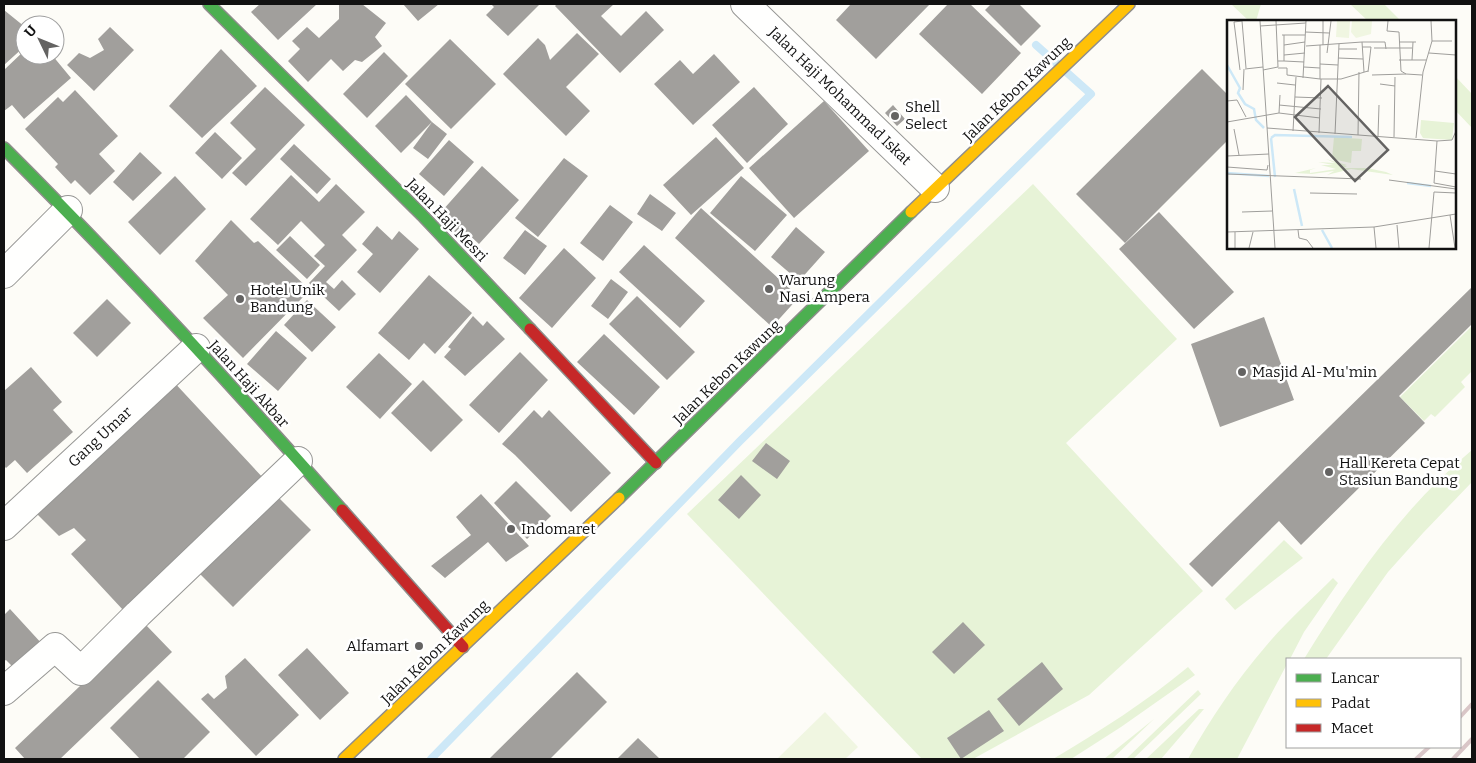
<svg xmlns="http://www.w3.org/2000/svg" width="1476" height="763" font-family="Bitter,serif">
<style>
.green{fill:#e7f3d7}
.pitch{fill:#f0f6e1}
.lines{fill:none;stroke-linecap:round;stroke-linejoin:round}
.stream{stroke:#cde8f7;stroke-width:8}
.building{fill:#a19f9c}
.street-casing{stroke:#979795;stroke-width:30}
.fast-casing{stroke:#8e8d8b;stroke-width:14}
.slow-casing{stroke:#8e8d8b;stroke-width:14}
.jam-casing{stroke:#8e8d8b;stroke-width:14}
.street{stroke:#fffffe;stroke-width:28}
.fast{stroke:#4caf50;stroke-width:11}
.slow{stroke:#ffc107;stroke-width:11}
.jam{stroke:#c62828;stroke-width:11}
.rail{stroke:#d9c6c7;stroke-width:4}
.poi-dot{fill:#646362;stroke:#fff;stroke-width:2}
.labels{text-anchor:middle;stroke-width:5;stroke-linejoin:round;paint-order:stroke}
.street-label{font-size:15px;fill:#111;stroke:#fff}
.poi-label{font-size:15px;fill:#111;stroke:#fff;text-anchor:start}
.inset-river{fill:none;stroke:#cde8f7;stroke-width:2.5}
.inset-road{fill:none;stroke:#9f9e9b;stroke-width:1}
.view{fill:#646362;fill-opacity:0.15;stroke:#646362;stroke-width:2.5}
.inset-edge{fill:none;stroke:#111;stroke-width:2.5}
</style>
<rect width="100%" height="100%" fill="#fdfcf7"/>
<path class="green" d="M 1231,4 L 1261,4 L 1256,21 L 1249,21 Z
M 1350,4 L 1384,4 L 1401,21 L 1368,21 Z
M 1455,76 L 1472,94 L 1472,128 L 1455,110 Z
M 1033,184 L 1177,339 L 1066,443 L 1203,591 L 1089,695 L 973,759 L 922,759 L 687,514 Z
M 1472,326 L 1472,371 L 1461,382 L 1465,387 L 1435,417 L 1431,414 L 1424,421 L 1400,397 Z
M 1472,450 L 1472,482 L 1423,533 L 1388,572 L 1326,659 L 1304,659 C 1351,583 1402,508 1472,450 Z
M 1284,540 L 1303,558 L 1235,610 L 1225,599 Z
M 1333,578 L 1338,583 L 1304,632 L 1290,659 L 1287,659 L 1287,664 L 1237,759 L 1188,759 C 1210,719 1236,681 1266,646 C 1286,622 1311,600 1333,578 Z
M 1188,667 L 1195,675 L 1121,727 L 1071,759 L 1053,759 C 1100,731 1146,702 1188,667 Z
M 1198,690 L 1201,694 L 1133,759 L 1126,759 Z
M 1199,709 L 1204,709 L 1161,759 L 1146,759 Z
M 1154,719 L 1112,759 L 1104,759 Z"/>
<path class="pitch" d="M 825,712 L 858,747 L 845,759 L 777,759 Z"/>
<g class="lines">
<path class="stream" d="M 431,759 L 740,441 L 1091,94 L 1036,45"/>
</g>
<path class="building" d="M 260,4 L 317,4 L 278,40 L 251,12 Z
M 339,4 L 362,4 L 386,23 L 375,37 L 382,46 L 362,62 L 355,60 L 343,71 L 331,59 L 308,82 L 288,61 L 300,49 L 292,41 L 307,27 L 319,38 L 339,19 Z
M 403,4 L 439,4 L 418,21 Z
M 491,4 L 540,4 L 508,36 L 486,15 L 494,7 Z
M 557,4 L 614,4 L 601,16 L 621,36 L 646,11 L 664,30 L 620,73 L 555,6 Z
M 851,4 L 930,4 L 876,59 L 836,20 Z
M 948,4 L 970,4 L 1021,53 L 982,94 L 919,34 Z
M 991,4 L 1019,4 L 1041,26 L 1021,46 L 985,10 Z
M 4,10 L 25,27 L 25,46 L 4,65 Z
M 110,27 L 134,50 L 94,91 L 67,65 L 79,53 L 90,58 L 104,50 L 98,39 Z
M 577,33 L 599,54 L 566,87 L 590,111 L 566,136 L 503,74 L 538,38 L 545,45 L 550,60 Z
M 450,39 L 496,84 L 451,129 L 405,84 Z
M 221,49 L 257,86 L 202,138 L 169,106 Z
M 25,50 L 25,55 L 52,55 L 71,78 L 24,119 L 12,105 L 4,111 L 4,70 Z
M 384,52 L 408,76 L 367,118 L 343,94 Z
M 714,54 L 740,82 L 693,125 L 654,84 L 680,60 L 693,74 Z
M 1202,69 L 1228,95 L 1228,140 L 1125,243 L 1076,194 Z
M 265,87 L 305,125 L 246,186 L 232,173 L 256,149 L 230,123 Z
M 754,87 L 788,124 L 747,163 L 712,125 Z
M 75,90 L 118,136 L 99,154 L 115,171 L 90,195 L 75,180 L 71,184 L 55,167 L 58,164 L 25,129 L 58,97 L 63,102 Z
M 406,95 L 432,122 L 401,153 L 375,126 Z
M 824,101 L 869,151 L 794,218 L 749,168 Z
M 893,105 L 905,119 L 897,126 L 885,113 Z
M 432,122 L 447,134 L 428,159 L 413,148 Z
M 215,132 L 242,158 L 222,179 L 195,153 Z
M 716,137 L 744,168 L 691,215 L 663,185 Z
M 449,140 L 474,162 L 444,196 L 419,174 Z
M 294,144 L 331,179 L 317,194 L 280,159 Z
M 140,152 L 162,173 L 133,201 L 113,182 Z
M 564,158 L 588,176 L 538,237 L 515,218 Z
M 482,166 L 519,200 L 479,244 L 466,232 L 459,237 L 445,224 L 450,219 L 442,211 Z
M 291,175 L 319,202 L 336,184 L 365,212 L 342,235 L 357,250 L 326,282 L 334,289 L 342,280 L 356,294 L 339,311 L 309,283 L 325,266 L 314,256 L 325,245 L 301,221 L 278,245 L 250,219 Z
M 175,176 L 206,209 L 160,255 L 128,222 Z
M 741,176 L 787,215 L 755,251 L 710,213 Z
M 650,194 L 676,213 L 662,231 L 637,214 Z
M 610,205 L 633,222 L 603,261 L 580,243 Z
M 701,208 L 799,297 L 772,327 L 675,238 Z
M 1159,212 L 1234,292 L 1194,329 L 1119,249 Z
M 231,220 L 254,243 L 258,241 L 310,290 L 243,358 L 203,318 L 228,295 L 195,261 Z
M 377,226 L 392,240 L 399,231 L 419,249 L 380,293 L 357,272 L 373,254 L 362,244 Z
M 796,227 L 825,252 L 799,281 L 771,257 Z
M 525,230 L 547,246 L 525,275 L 503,258 Z
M 290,236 L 320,265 L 307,279 L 276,250 Z
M 644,245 L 705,301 L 680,328 L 619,272 Z
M 564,248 L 596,278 L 552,328 L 519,298 Z
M 429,275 L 472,313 L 435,354 L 424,343 L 409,360 L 378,333 Z
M 611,279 L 628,292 L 608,319 L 591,306 Z
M 1472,287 L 1472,324 L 1399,396 L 1425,423 L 1301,545 L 1279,521 L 1212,587 L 1189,564 Z
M 637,296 L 695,352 L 667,380 L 609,324 Z
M 107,299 L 131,323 L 97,357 L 73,333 Z
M 307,300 L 336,327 L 312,352 L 284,325 Z
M 473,316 L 483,326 L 487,321 L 505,339 L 465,376 L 444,357 L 451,349 L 448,347 Z
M 1264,317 L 1294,400 L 1220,427 L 1191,344 Z
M 276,331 L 307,358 L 278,391 L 247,364 Z
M 604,334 L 660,387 L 634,415 L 577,362 Z
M 520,352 L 548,380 L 499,433 L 469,405 Z
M 379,353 L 412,384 L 380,419 L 346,387 Z
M 31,367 L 62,402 L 53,410 L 73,432 L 27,473 L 15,460 L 6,468 L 4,466 L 4,391 Z
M 171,379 L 265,480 L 124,611 L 71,554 L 86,540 L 74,528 L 59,536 L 32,509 Z
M 423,380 L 463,420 L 431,452 L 391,413 Z
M 534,410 L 542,418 L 549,410 L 611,473 L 571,512 L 515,455 L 502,444 Z
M 766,443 L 790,461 L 777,479 L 752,461 Z
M 741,475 L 761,495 L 739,519 L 718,500 Z
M 516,481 L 551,516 L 527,539 L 494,503 Z
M 273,492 L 311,530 L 233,607 L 195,569 Z
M 481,494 L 529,546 L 506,562 L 488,542 L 445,578 L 431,566 L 471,535 L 456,517 Z
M 10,609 L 43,645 L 16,670 L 6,660 L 4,661 L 4,615 Z
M 963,622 L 985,645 L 954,674 L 932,652 Z
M 145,624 L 172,652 L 60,759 L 25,759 L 15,748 Z
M 307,648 L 349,693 L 320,720 L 278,675 Z
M 245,658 L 299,715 L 256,756 L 201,699 L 208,693 L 214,699 L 227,688 L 225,676 Z
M 1042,662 L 1063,689 L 1019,726 L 997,699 Z
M 577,672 L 607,702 L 550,759 L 489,759 Z
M 158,680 L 210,732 L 183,759 L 140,759 L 110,728 Z
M 989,710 L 1004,731 L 961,759 L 947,738 Z
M 638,738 L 660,759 L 617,759 Z"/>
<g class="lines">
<defs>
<path id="street" d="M 745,4 L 935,188
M 4,274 L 68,210
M 4,526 L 196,348
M 4,691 L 55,647 L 81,671 L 138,614 L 298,461"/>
<path id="fast" d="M 209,4 L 422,215 L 530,329
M 4,148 C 121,265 233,386 342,510
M 619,498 L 911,212"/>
<path id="slow" d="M 911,212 L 1129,4
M 344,759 L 619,498"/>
<path id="jam" d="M 530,329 L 656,463
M 342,510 L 463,647"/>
</defs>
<use href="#street" class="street-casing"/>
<use href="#fast" class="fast-casing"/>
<use href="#slow" class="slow-casing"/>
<use href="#jam" class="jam-casing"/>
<use href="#street" class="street"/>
<use href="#fast" class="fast"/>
<use href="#slow" class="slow"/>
<use href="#jam" class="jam"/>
<path class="rail" d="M 1460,717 L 1472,704
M 1416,759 L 1429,747
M 1453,759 L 1472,739"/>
</g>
<g class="poi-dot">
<circle cx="895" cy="116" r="5"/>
<circle cx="769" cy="289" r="5"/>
<circle cx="240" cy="299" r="5"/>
<circle cx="1242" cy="372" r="5"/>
<circle cx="1329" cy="472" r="5"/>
<circle cx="511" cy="529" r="5"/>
<circle cx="419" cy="646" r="5"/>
</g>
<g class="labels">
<g class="street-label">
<text transform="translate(1017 89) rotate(-44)" y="5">Jalan Kebon Kawung</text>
<text transform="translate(840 96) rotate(44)" y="5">Jalan Haji Mohammad Iskat</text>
<text transform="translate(447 220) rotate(46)" y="5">Jalan Haji Mesri</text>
<text transform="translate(727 372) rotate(-44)" y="5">Jalan Kebon Kawung</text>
<text transform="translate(249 384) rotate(48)" y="5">Jalan Haji Akbar</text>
<text transform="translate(100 437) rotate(-43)" y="5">Gang Umar</text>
<text transform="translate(435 652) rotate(-44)" y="5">Jalan Kebon Kawung</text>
</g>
<g class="poi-label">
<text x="905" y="112">Shell<tspan x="905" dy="17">Select</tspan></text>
<text x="779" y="285">Warung<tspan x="779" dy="17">Nasi Ampera</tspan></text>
<text x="250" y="295">Hotel Unik<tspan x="250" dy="17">Bandung</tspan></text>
<text x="1252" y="377">Masjid Al-Mu'min</text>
<text x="1339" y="468">Hall Kereta Cepat<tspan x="1339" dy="17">Stasiun Bandung</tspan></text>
<text x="521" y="534">Indomaret</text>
<text x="409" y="651" text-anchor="end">Alfamart</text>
</g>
</g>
<g transform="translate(1227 20)">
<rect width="229" height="229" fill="#fdfcf7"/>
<path d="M 194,100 L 227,103 L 225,120 L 196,118 L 193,113 ZM 107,117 L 135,119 L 134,131 L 125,131 L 124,143 L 105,139 ZM 99,139 L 120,145 L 117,145 L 120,146 L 117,148 L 140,148 L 159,152 L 166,155 L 124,149 L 100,155 L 107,151 L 85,154 L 68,153 L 89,148 L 83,150 L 83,153 L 109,149 L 94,145 L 106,145 L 91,142 L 108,143 Z" fill="#e7f3d7"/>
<path d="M 110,1 L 123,1 L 122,18 L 109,17 ZM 125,1 L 145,1 L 144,14 L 129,18 L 124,12 Z" fill="#f0f6e1"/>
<path class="inset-river" d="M 0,45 L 13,68 L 11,73 L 18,84 L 27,89 L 29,100 L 37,108M 44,118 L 48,115 L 125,117M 44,118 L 48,157M 0,153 L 42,156M 180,163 L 204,166M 67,169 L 75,206M 95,210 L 105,228"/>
<path class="inset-road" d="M 15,1 L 19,48M 33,1 L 48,228M 96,1 L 96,25M 161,1 L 160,11 L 172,12 L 174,51 L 179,54 L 195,55M 33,6 L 79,3M 78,12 L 102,13M 55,15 L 78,15M 205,21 L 225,21M 135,22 L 158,22 L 159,29M 172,22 L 189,22M 57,25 L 78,22M 93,25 L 93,59M 79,26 L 135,22 L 137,52M 135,27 L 144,27 L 141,52M 147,28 L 185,28M 112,29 L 130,29M 100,33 L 104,1M 202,33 L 229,35M 57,35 L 78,33M 111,38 L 136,39M 172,40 L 199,40M 185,40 L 186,22M 51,41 L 57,41 L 57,15M 57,41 L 77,42M 93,44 L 111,45M 77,47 L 93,48M 51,48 L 60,48 L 60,55 L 93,59 L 114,59 L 141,51M 18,49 L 36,47M 13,50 L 7,2 L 15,1M 36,50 L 51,47 L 49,1M 145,55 L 179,54M 76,58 L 79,1M 50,63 L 68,65M 153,64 L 168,66M 16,70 L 17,49M 68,77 L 95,78M 0,81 L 10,80 L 19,97M 52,85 L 94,89M 52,93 L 53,75M 0,102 L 52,93 L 93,98M 40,108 L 210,121 L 207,163 L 229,167M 7,109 L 12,135M 66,111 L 69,57M 92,113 L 94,59M 108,114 L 112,24M 131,115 L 132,52M 151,116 L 152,85M 167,117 L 168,57M 189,118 L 196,52 L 205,21 L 204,1M 210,121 L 225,120 L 229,111M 0,136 L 42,134M 0,147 L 40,150 L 41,145M 208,151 L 229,154M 0,154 L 134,159M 162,160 L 229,169M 83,173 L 130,174M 15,192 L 45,191M 223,195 L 228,228M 170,205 L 172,228M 147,207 L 149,228M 71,210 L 72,218 L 80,220 L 86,228M 0,212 L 147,207 L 229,194M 8,212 L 8,228M 22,228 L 26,212M 202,228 L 207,172 L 229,173"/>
<path class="view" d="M 101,66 L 161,130 L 128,161 L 68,97 Z"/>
<rect width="229" height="229" class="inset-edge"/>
</g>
<rect width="1476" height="763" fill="none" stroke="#111111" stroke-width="10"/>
<rect x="1286" y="658" width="175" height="90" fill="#ffffff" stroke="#a0a0a0"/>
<rect x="1296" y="674" width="25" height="8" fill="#4caf50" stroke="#a0a0a0"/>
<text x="1331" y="683" font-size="15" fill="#111111">Lancar</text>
<rect x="1296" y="699" width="25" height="8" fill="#ffc107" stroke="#a0a0a0"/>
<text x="1331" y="708" font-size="15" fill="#111111">Padat</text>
<rect x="1296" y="724" width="25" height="8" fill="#c62828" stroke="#a0a0a0"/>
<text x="1331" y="733" font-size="15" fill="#111111">Macet</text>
<g transform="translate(40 40) rotate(313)"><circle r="24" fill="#ffffff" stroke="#a0a0a0"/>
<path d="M0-4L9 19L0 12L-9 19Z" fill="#646362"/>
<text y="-8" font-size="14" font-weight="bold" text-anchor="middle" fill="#111111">U</text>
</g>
</svg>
